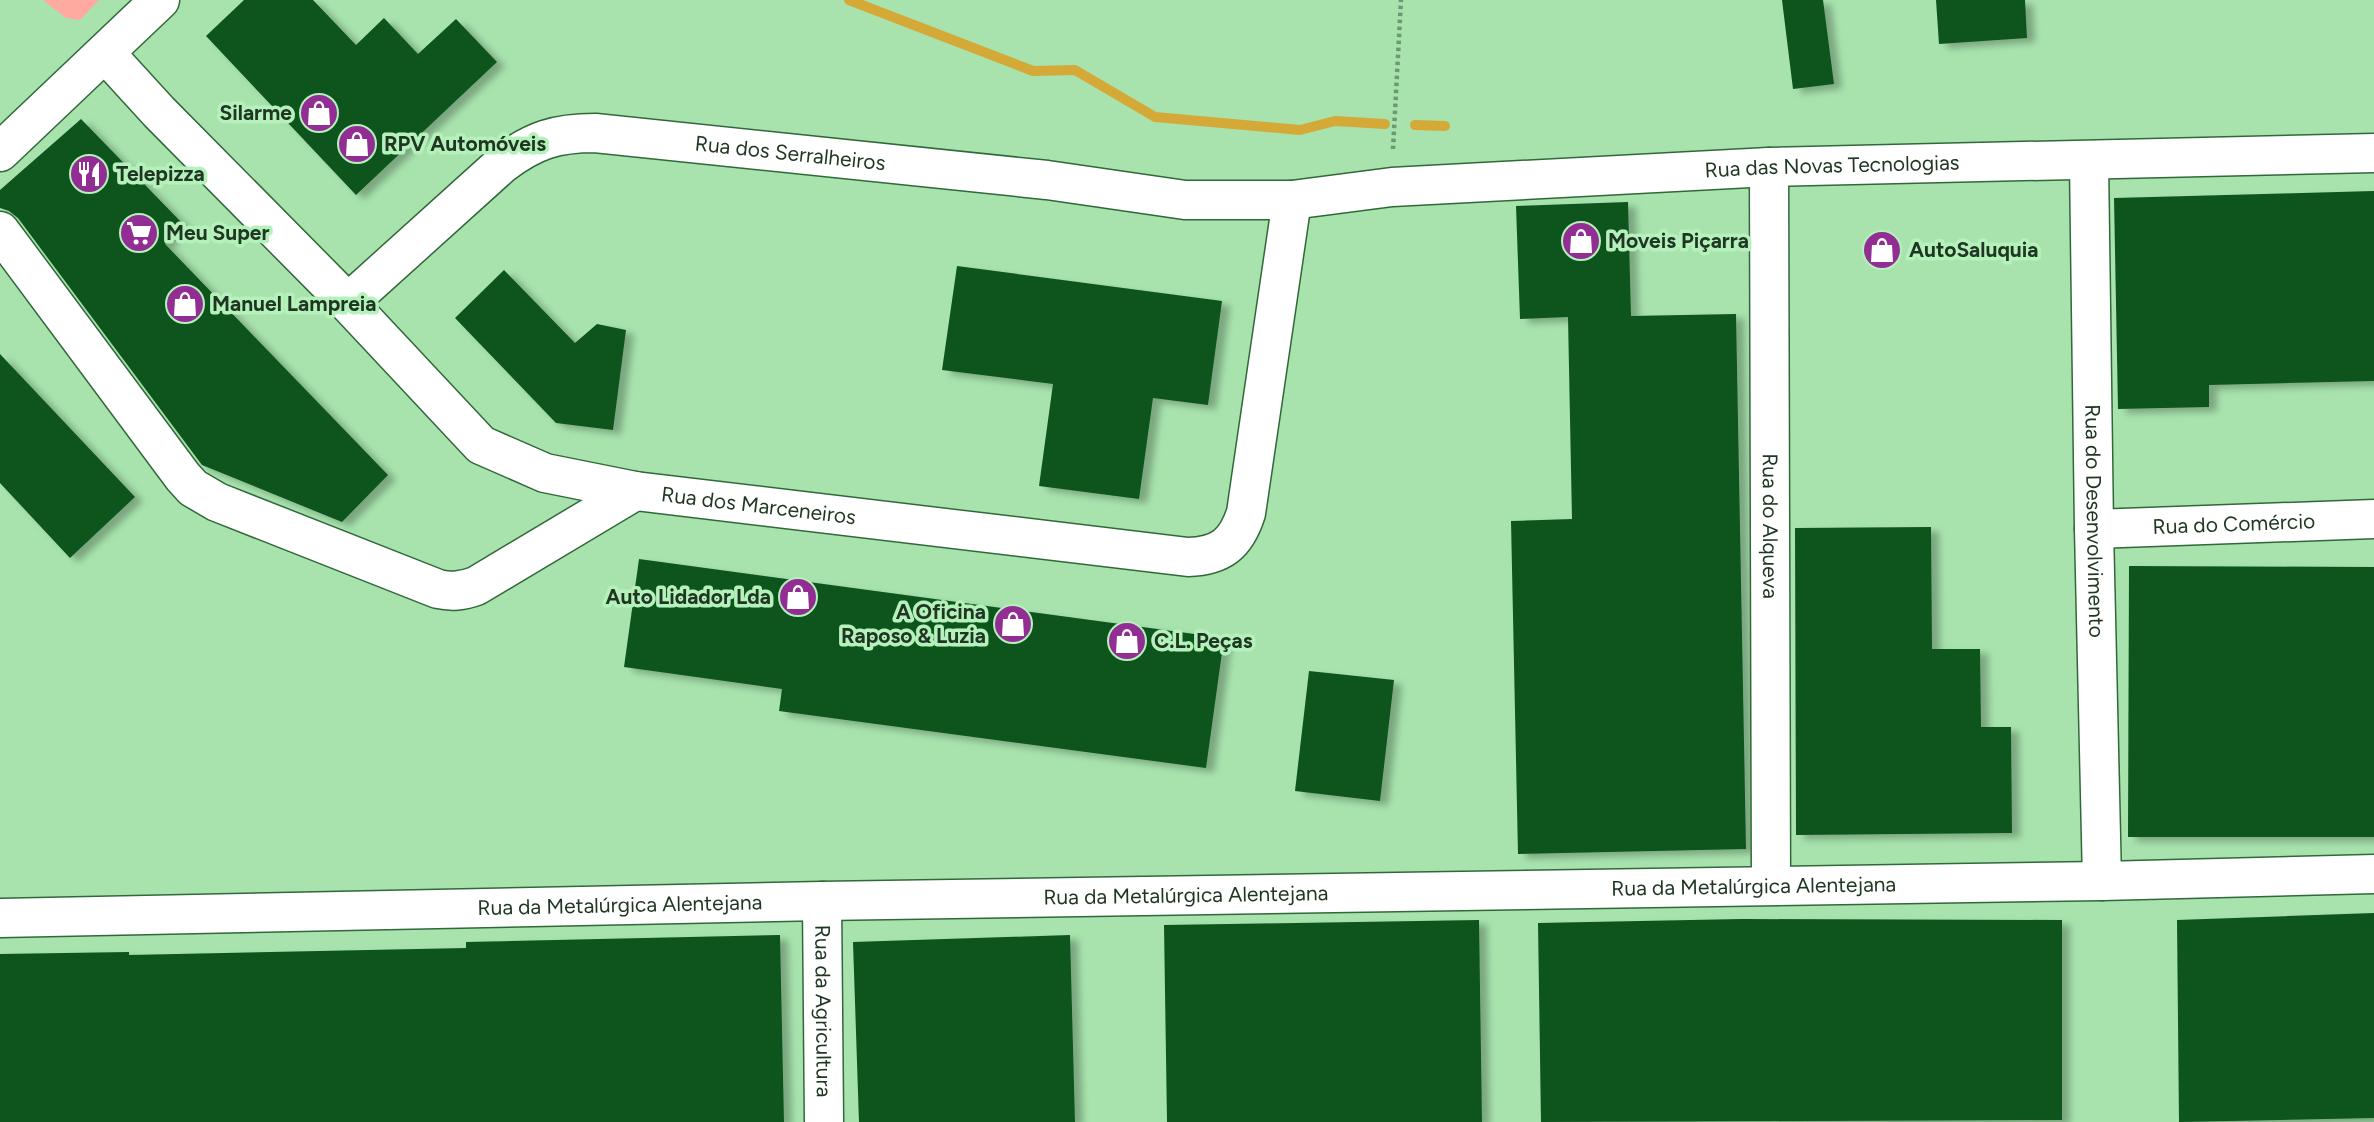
<svg xmlns="http://www.w3.org/2000/svg" width="2374" height="1122" font-family="Figtree,sans-serif">
<style>
.green{fill:#ffaaa0}
.lines{fill:none;stroke-linecap:round;stroke-linejoin:round}
.stream{stroke:#d4a937;stroke-width:10}
.building{fill:#0b541f;filter:url(#shadow)}
.minor-casing{stroke:#31683a;stroke-width:41}
.major-casing{stroke:#31683a;stroke-width:41}
.path{stroke:#6d9871;stroke-width:4.5;stroke-dasharray:3.5 3.5;stroke-linecap:butt}
.minor{stroke:#fff;stroke-width:38}
.major{stroke:#fff;stroke-width:38}
.labels{text-anchor:middle;stroke-width:7;stroke-linejoin:round;paint-order:stroke}
.poi-label{font-size:21px;font-weight:bold;fill:#1f3622;stroke:#b5f1bb;text-anchor:start}
.street-label{font-size:21px;fill:#1f3622;stroke:#b5f1bb}
</style>
<defs>
<filter id="shadow"><feDropShadow dx="8" dy="4.5" stdDeviation="3.5" flood-color="#0004"/></filter>
</defs>
<rect width="100%" height="100%" fill="#a8e3ae"/>
<path class="green" d="M 43,0 L 99,0 L 80,20 L 66,18 Z"/>
<g class="lines">
<path class="stream" d="M 849,0 L 1033,71 L 1075,70 L 1155,117 L 1300,130 L 1335,121 L 1385,124
M 1415,125 L 1445,126"/>
</g>
<path class="building" d="M 244,0 L 313,0 L 356,45 L 384,18 L 418,54 L 456,19 L 497,62 L 356,195 L 206,36 Z
M 1782,0 L 1823,0 L 1834,84 L 1793,89 Z
M 1936,0 L 2025,0 L 2027,38 L 1939,44 Z
M 81,119 L 183,224 L 165,244 L 388,475 L 342,522 L 202,465 L 18,218 L 9,211 L 0,208 L 0,190 Z
M 2374,191 L 2374,381 L 2209,385 L 2209,407 L 2118,409 L 2114,198 Z
M 1628,202 L 1631,316 L 1736,314 L 1746,849 L 1518,854 L 1511,521 L 1572,519 L 1568,317 L 1520,319 L 1516,206 Z
M 957,266 L 1222,301 L 1208,405 L 1153,398 L 1139,499 L 1039,486 L 1053,384 L 942,370 Z
M 504,270 L 575,343 L 597,324 L 626,330 L 613,430 L 556,423 L 455,318 Z
M 0,354 L 135,497 L 70,558 L 0,483 Z
M 1931,527 L 1932,649 L 1980,649 L 1981,727 L 2011,727 L 2012,833 L 1796,835 L 1795,528 Z
M 639,559 L 1224,638 L 1206,768 L 779,711 L 782,689 L 624,667 Z
M 2129,566 L 2374,567 L 2374,837 L 2128,837 Z
M 1309,671 L 1394,680 L 1380,801 L 1295,791 Z
M 2374,913 L 2374,1118 L 2179,1122 L 2177,920 Z
M 1742,919 L 2062,920 L 2062,1120 L 1541,1122 L 1538,923 Z
M 1479,920 L 1482,1122 L 1167,1122 L 1164,925 Z
M 780,935 L 784,1122 L 0,1122 L 0,954 L 129,952 L 129,955 L 466,948 L 466,942 Z
M 1070,935 L 1075,1122 L 859,1122 L 853,942 Z"/>
<g class="lines">
<defs>
<g id="minor">
<path id="s1" d="M 106,54 L 159,112 L 348,303 L 481,445 L 545,473 L 635,491 L 1188,557 C 1221,556 1236,544 1246,513 L 1292,200"/>
<path id="s2" d="M 2089,161 L 2094,529 L 2102,881"/>
<path id="s3" d="M 1769,167 L 1771,885"/>
<path d="M 0,231 L 183,477 L 193,488 L 217,502 L 438,589 C 452,592 462,591 476,586 L 635,491"/>
<path id="s4" d="M 348,303 L 502,164 C 534,140 556,133 595,133 L 1047,180 L 1185,200 L 1292,200 L 1392,187 L 1769,167 L 2374,153"/>
<path id="s5" d="M 2094,529 L 2374,519"/>
<path id="s6" d="M 822,901 L 824,1122"/>
<path id="s7" d="M 0,918 L 822,901 L 2102,881 L 2374,874"/>
</g>
<path id="major" d="M 0,152 L 160,0"/>
</defs>
<use href="#minor" class="minor-casing"/>
<use href="#major" class="major-casing"/>
<path class="path" d="M 1393,149 L 1401,0"/>
<use href="#minor" class="minor"/>
<use href="#major" class="major"/>
</g>
<defs>
<symbol id="shop-disc" viewBox="-11 -11 22 22"><circle r="9.5" fill="#922d94" stroke="#b5f1bb"/><path d="M-5-2.5h2.3a2.7 3.5 0 0 1 5.4 0H5L5.5 6h-11ZM-1.5-2.5h3a1.5 2.3 0 0 0-3 0Z" fill="#fff"/></symbol>
<symbol id="restaurant-disc" viewBox="-11 -11 22 22"><circle r="9.5" fill="#922d94" stroke="#b5f1bb"/><path d="M-5-6h1v4h1v-4h1v4h1v-4h1v5L-1.5 .5V6h-2V.5L-5-1ZM5-6V6H3V1.5H1.5Q1.5-4 5-6Z" fill="#fff"/></symbol>
<symbol id="supermarket-disc" viewBox="-11 -11 22 22"><circle r="9.5" fill="#922d94" stroke="#b5f1bb"/><path d="M-6-5.5h2.5l.6 2H6L4.5 2H-2.5L-4.4-4H-6ZM-1.5 3.2a1.3 1.3 0 1 0 .1 0ZM3 3.2a1.3 1.3 0 1 0 .1 0Z" fill="#fff"/></symbol>
</defs>
<g fill-rule="evenodd">
<use href="#shop-disc" x="297" y="91" width="44" height="44"/>
<use href="#shop-disc" x="335" y="122" width="44" height="44"/>
<use href="#restaurant-disc" x="67" y="152" width="44" height="44"/>
<use href="#supermarket-disc" x="117" y="211" width="44" height="44"/>
<use href="#shop-disc" x="1559" y="219" width="44" height="44"/>
<use href="#shop-disc" x="1860" y="228" width="44" height="44"/>
<use href="#shop-disc" x="163" y="282" width="44" height="44"/>
<use href="#shop-disc" x="776" y="575" width="44" height="44"/>
<use href="#shop-disc" x="991" y="602" width="44" height="44"/>
<use href="#shop-disc" x="1105" y="619" width="44" height="44"/>
</g>
<g class="labels">
<g class="poi-label">
<text x="292" y="120" text-anchor="end">Silarme</text>
<text x="384" y="151">RPV Automóveis</text>
<text x="116" y="181">Telepizza</text>
<text x="166" y="240">Meu Super</text>
<text x="1608" y="248">Moveis Piçarra</text>
<text x="1909" y="257">AutoSaluquia</text>
<text x="212" y="311">Manuel Lampreia</text>
<text x="771" y="604" text-anchor="end">Auto Lidador Lda</text>
<text x="986" y="619" text-anchor="end">A Oficina<tspan x="986" dy="24">Raposo &amp; Luzia</tspan></text>
<text x="1154" y="648">C.L. Peças</text>
</g>
<g class="street-label">
<text dy="7" stroke="none"><textPath href="#s4" startOffset="504">Rua dos Serralheiros</textPath></text>
<text dy="7" stroke="none"><textPath href="#s4" startOffset="1550">Rua das Novas Tecnologias</textPath></text>
<text dy="7" stroke="none"><textPath href="#s1" startOffset="828">Rua dos Marceneiros</textPath></text>
<text dy="7" stroke="none"><textPath href="#s2" startOffset="360">Rua do Desenvolvimento</textPath></text>
<text dy="7" stroke="none"><textPath href="#s5" startOffset="140">Rua do Comércio</textPath></text>
<text dy="7" stroke="none"><textPath href="#s3" startOffset="359">Rua do Alqueva</textPath></text>
<text dy="7" stroke="none"><textPath href="#s7" startOffset="1754">Rua da Metalúrgica Alentejana</textPath></text>
<text dy="7" stroke="none"><textPath href="#s7" startOffset="1186">Rua da Metalúrgica Alentejana</textPath></text>
<text dy="7" stroke="none"><textPath href="#s7" startOffset="620">Rua da Metalúrgica Alentejana</textPath></text>
<text dy="7" stroke="none"><textPath href="#s6" startOffset="110">Rua da Agricultura</textPath></text>
</g>
</g>
</svg>
